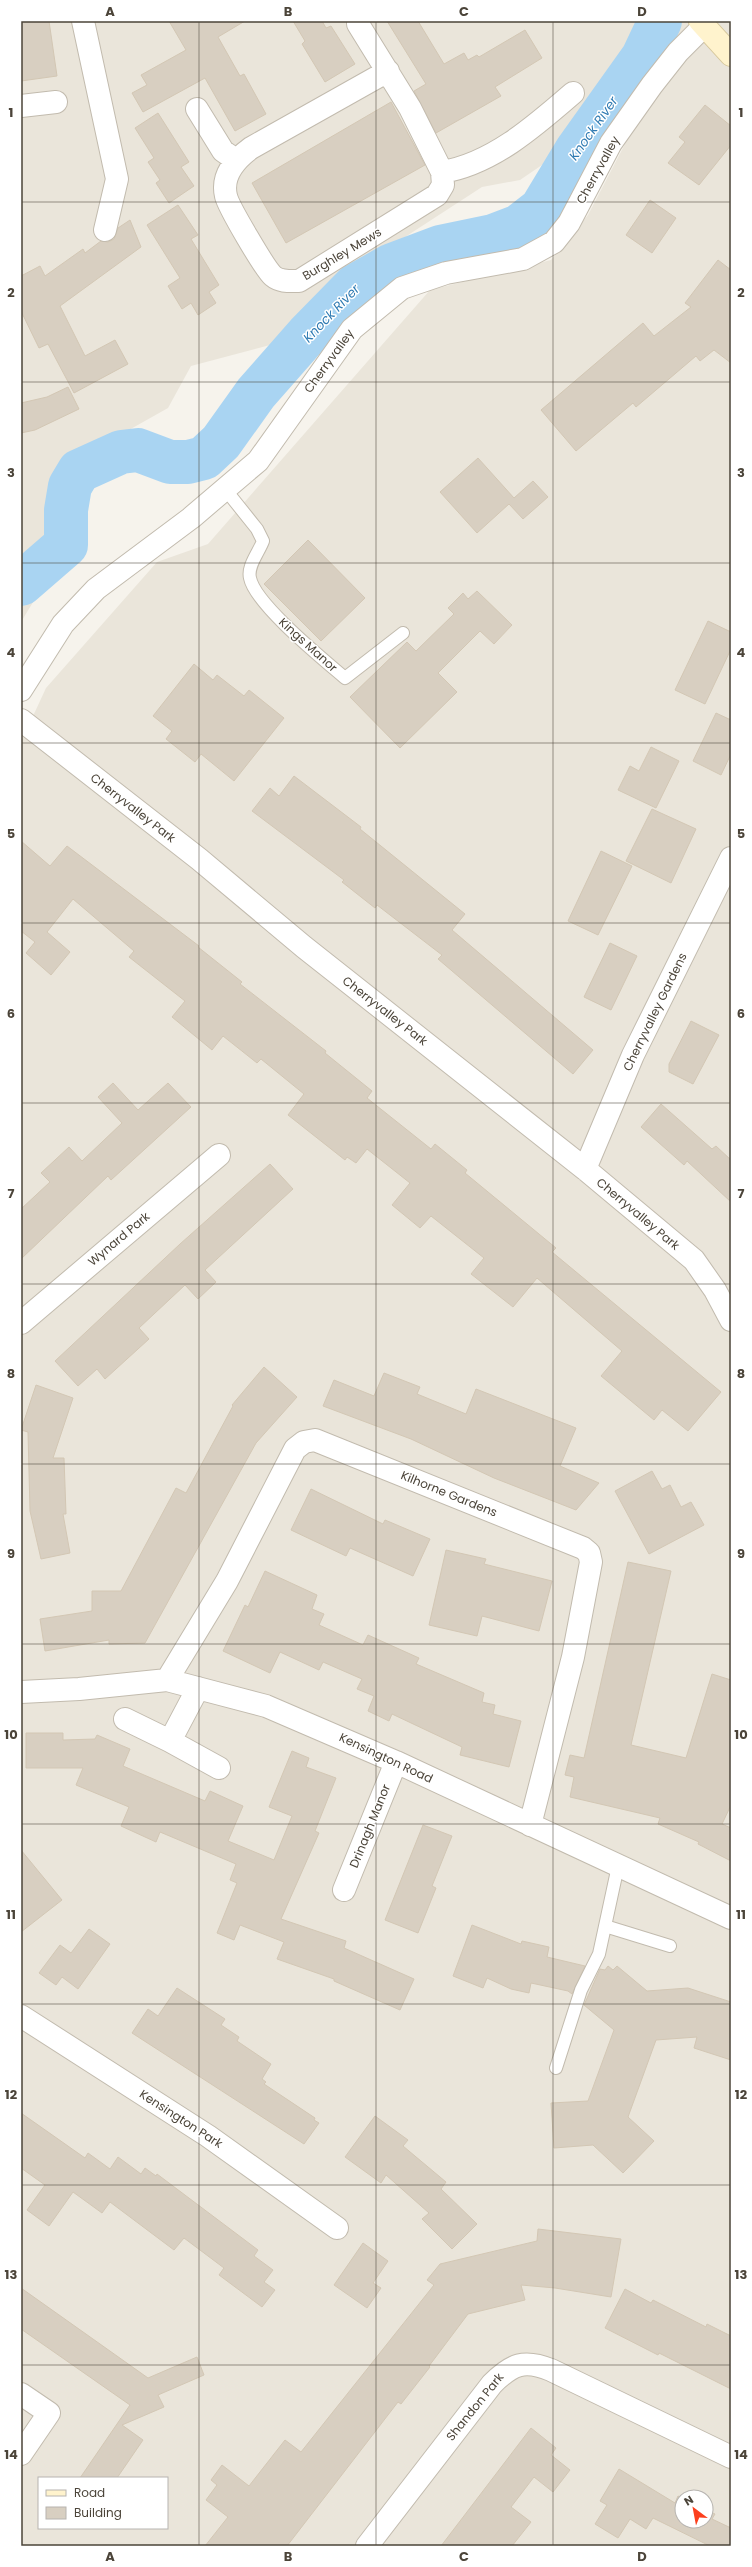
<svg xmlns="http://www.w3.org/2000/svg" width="752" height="2567" font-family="Poppins,sans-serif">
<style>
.residential{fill:#eae5da;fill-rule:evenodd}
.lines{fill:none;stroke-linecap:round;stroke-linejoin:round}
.river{stroke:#a9d4f2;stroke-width:44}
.building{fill:#d8cfc1;stroke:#d3c7b4}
.lane-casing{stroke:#c2bbae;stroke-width:14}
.street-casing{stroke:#c2bbae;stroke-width:24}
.secondary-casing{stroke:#d6c79b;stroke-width:24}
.lane{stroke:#fff;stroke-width:12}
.street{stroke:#fff;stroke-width:22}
.secondary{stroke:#fff3cd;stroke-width:22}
.grid{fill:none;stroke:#4b4439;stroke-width:1;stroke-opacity:0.55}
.labels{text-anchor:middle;stroke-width:3;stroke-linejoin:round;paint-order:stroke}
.street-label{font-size:12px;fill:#4b4439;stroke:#fff}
.water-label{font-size:13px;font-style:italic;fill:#2e7ab2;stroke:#fff}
.neatline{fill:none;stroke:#4b4439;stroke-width:1.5}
.grid-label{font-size:13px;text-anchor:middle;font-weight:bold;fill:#4b4439}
</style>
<rect width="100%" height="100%" fill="#f6f3ec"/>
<path class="residential" d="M 21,21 L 731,21 L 731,2546 L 21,2546 L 21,742 L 46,688 L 157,562 L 208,544 L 430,290 L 551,260 L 588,215 L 637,121 L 603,93 L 561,152 L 520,180 L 482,187 L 322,291 L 270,345 L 191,366 L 168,408 L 104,444 L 44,584 L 21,622 ZM 39,2478 L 167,2478 L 167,2528 L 39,2528 ZM 682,2497 L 706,2497 L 706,2521 L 682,2521 Z"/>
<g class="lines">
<path class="river" d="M 21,584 L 66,545 L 66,510 L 70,486 L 79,471 L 121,452 L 138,450 L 170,462 L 188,462 L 204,458 L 221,442 L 256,393 L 307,335 L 355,286 L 392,265 L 440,247 L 493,236 L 519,226 L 541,209 L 576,151 L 643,57 L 660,21"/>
</g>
<path class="building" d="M 21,21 L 49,21 L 57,76 L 21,81 Z
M 169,21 L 245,21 L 218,37 L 240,76 L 244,74 L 266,114 L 235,131 L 205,78 L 143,112 L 132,93 L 147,85 L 141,75 L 186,50 Z
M 293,21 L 322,21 L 326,28 L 331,26 L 355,64 L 325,82 L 302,44 L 305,41 Z
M 387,21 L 418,21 L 444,64 L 464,53 L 468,60 L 477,55 L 479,57 L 525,30 L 542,58 L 495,87 L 501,96 L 436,133 L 414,91 L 426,84 Z
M 391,102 L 425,165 L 286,243 L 252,183 Z
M 705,105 L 731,126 L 731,145 L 699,185 L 668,163 L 685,142 L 679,137 Z
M 158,113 L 189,162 L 181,167 L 194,186 L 169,203 L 156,183 L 160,180 L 148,162 L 154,158 L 135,128 Z
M 650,200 L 676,218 L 652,253 L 626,235 Z
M 178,205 L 198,235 L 191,239 L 219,285 L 209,292 L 216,303 L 198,315 L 191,303 L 182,309 L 168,286 L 180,278 L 147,225 Z
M 130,220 L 141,247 L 60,306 L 85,356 L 115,340 L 128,364 L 74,393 L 48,344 L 39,348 L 21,311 L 21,276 L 40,266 L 45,276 L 83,249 L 85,253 L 101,241 L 108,242 L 114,239 L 118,228 Z
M 718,260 L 731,270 L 731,363 L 714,350 L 700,361 L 696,356 L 636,407 L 633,403 L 576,451 L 541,410 L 643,323 L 654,336 L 691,307 L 685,303 Z
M 68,387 L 79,409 L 35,430 L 21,433 L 21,403 L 47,397 Z
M 478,458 L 514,498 L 533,481 L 548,497 L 523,519 L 509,504 L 477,533 L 440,492 Z
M 308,540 L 365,598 L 321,641 L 264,584 Z
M 477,591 L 512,625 L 494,644 L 480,631 L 438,673 L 457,692 L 400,748 L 350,697 L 407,642 L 416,651 L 454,614 L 448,608 L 463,593 L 468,599 Z
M 708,621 L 731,632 L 731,649 L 705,704 L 675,690 Z
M 194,664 L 213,680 L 217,675 L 244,696 L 249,690 L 284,718 L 234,781 L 201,754 L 195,762 L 166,739 L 172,731 L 153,716 Z
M 716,713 L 731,720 L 731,754 L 721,775 L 693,761 Z
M 651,747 L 679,761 L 656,808 L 618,790 L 630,766 L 639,771 Z
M 294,776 L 361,827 L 360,829 L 465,914 L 452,930 L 593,1050 L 573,1074 L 438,959 L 442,955 L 377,905 L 375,908 L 342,882 L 344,880 L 252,811 L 270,788 L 279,796 Z
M 652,809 L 696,829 L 671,883 L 626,861 Z
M 21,841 L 50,866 L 67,846 L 199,946 L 198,947 L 242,982 L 240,984 L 326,1051 L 325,1053 L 372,1091 L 367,1098 L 431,1149 L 435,1144 L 467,1170 L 465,1173 L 556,1248 L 552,1252 L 721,1392 L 688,1431 L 662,1410 L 654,1420 L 601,1376 L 622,1351 L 537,1278 L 513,1307 L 471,1274 L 484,1258 L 431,1216 L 420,1228 L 392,1205 L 410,1183 L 367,1149 L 356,1163 L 347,1157 L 345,1160 L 288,1115 L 304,1094 L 261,1059 L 257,1063 L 223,1036 L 212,1050 L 172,1017 L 185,1001 L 129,957 L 134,951 L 73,899 L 47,932 L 70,952 L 51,975 L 26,953 L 35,942 L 21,931 Z
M 601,851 L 632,866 L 598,935 L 568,921 Z
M 610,943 L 637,956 L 611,1010 L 584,997 Z
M 691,1021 L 719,1035 L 693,1084 L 669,1072 L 669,1064 Z
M 113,1083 L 138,1110 L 168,1083 L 191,1107 L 111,1180 L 108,1176 L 21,1259 L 21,1209 L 50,1182 L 41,1173 L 69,1147 L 82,1161 L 122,1123 L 98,1097 Z
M 661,1104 L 712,1149 L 716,1146 L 731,1160 L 731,1202 L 687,1161 L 684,1165 L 641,1127 Z
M 270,1164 L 293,1189 L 205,1270 L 216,1282 L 198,1299 L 185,1285 L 139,1328 L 149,1339 L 105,1379 L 97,1369 L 78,1386 L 55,1361 L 180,1244 Z
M 264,1367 L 297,1397 L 256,1443 L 145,1643 L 109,1644 L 109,1640 L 45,1651 L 40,1619 L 92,1611 L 92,1591 L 121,1591 L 176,1488 L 186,1493 L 233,1406 L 232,1405 Z
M 384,1373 L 420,1387 L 417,1394 L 466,1414 L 476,1389 L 576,1428 L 560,1466 L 599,1483 L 576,1510 L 494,1478 L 411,1439 L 323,1406 L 334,1380 L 374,1396 Z
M 36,1385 L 73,1398 L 53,1458 L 64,1458 L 66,1514 L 63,1514 L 70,1553 L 41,1559 L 30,1511 L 28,1432 L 21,1430 Z
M 652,1471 L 662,1489 L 670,1485 L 681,1507 L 691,1502 L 704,1525 L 649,1554 L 615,1491 Z
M 311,1489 L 383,1524 L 385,1520 L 430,1539 L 413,1576 L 350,1548 L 346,1556 L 291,1530 Z
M 446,1550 L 486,1559 L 484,1564 L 552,1581 L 539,1631 L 482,1616 L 477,1636 L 429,1625 Z
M 628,1562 L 671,1571 L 631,1745 L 686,1758 L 712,1674 L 731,1680 L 731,1805 L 722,1824 L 731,1828 L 731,1861 L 698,1844 L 699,1842 L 658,1824 L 660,1818 L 570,1797 L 574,1777 L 565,1775 L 570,1755 L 584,1758 Z
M 265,1571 L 317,1595 L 312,1609 L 324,1614 L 319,1625 L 363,1645 L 368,1635 L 419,1658 L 416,1664 L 484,1693 L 482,1702 L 495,1705 L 493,1714 L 521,1721 L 509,1767 L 460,1755 L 462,1747 L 392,1714 L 389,1721 L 368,1711 L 374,1696 L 357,1689 L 362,1679 L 323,1662 L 319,1670 L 280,1652 L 270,1673 L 223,1651 L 245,1605 L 248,1607 Z
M 26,1733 L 63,1733 L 63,1740 L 95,1739 L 97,1735 L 130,1749 L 123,1766 L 205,1801 L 210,1791 L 243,1806 L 228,1841 L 274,1860 L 292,1816 L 269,1807 L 292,1751 L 309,1758 L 306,1767 L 336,1778 L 315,1831 L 319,1833 L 281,1919 L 346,1941 L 344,1948 L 414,1979 L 400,2010 L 334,1981 L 334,1979 L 277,1959 L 284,1942 L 240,1925 L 234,1940 L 217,1933 L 237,1883 L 230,1880 L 236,1864 L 160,1832 L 156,1842 L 121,1826 L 129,1807 L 76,1785 L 83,1768 L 26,1768 Z
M 423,1825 L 452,1836 L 432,1886 L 436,1888 L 418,1933 L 385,1920 Z
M 21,1850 L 62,1900 L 21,1932 Z
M 472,1925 L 521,1944 L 522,1941 L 549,1947 L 547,1957 L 585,1966 L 572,1994 L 568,1991 L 531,1983 L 529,1993 L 511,1989 L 487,1978 L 483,1988 L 453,1976 Z
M 89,1929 L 110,1944 L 78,1989 L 62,1977 L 56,1985 L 39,1973 L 60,1945 L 71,1953 Z
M 608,1966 L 613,1970 L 617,1966 L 647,1991 L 688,1988 L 731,2002 L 731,2060 L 694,2048 L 697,2037 L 656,2040 L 628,2117 L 654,2141 L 623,2173 L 593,2145 L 554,2148 L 551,2103 L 588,2101 L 614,2030 L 584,2005 L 600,1969 L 605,1970 Z
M 177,1988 L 225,2019 L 221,2025 L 239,2037 L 237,2041 L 271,2064 L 262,2079 L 266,2082 L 264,2084 L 315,2118 L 314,2120 L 319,2123 L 304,2144 L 132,2033 L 148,2009 L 158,2016 Z
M 21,2113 L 85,2158 L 88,2153 L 110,2169 L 118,2157 L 141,2174 L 145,2168 L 156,2176 L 157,2174 L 258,2250 L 254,2256 L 273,2270 L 264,2282 L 275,2290 L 262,2307 L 219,2275 L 224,2268 L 184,2238 L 174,2250 L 110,2202 L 102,2213 L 73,2192 L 49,2226 L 27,2210 L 45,2185 L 21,2168 Z
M 375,2116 L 408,2140 L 403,2146 L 446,2182 L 441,2189 L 477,2224 L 452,2249 L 422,2219 L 429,2213 L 386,2175 L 381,2183 L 345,2157 Z
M 538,2229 L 621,2239 L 611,2297 L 555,2288 L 521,2285 L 525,2300 L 468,2314 L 429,2366 L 430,2367 L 401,2404 L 398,2402 L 287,2546 L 205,2546 L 228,2517 L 206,2500 L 217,2485 L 211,2480 L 222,2465 L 249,2486 L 285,2440 L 301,2452 L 434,2285 L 427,2280 L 440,2264 L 537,2241 Z
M 363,2243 L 388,2261 L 373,2283 L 381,2288 L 367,2308 L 334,2285 Z
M 21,2288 L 148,2378 L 197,2357 L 204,2375 L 158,2395 L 164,2407 L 122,2425 L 143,2440 L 117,2478 L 80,2478 L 130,2405 L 21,2329 Z
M 625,2289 L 651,2303 L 653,2300 L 706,2327 L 707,2324 L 731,2336 L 731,2389 L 659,2353 L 658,2355 L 605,2328 Z
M 531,2428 L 556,2448 L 551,2455 L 570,2470 L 553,2492 L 534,2477 L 511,2507 L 531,2522 L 512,2546 L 441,2546 Z
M 619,2469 L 675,2503 L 678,2496 L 682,2498 L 682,2521 L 706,2521 L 706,2510 L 715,2514 L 712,2519 L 731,2528 L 731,2546 L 710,2546 L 653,2518 L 646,2529 L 630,2519 L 618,2538 L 595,2524 L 607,2505 L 600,2501 Z"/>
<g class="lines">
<defs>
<path id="lane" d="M 225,489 L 257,529 L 263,541 C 259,552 247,566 250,578 C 255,604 323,659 345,678 L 403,633
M 605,1926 L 670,1946
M 556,2068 L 581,1990 L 599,1954 L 618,1866"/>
<path id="street" d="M 83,21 L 117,179 L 105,230
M 358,21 L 358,24 L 410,108 L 442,172 L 443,185 L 437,195 L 299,281 C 290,281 280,282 273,276 C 265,269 228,206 226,196 C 221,175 236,159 251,148 L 388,71
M 21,106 L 56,102
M 197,109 L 223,151 L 236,160
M 442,172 C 492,164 535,126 573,93
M 21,690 L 63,624 L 96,589 L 191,518 L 258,461 L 352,329 L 402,288 L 446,273 L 523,259 L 554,242 L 569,223 L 611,143 L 652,85 L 678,52 L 704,26
M 21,720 L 199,859 L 304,947 L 585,1169 L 694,1260 L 715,1290 L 731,1320
M 585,1169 L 633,1055 L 731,858
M 21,1323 L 219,1155
M 167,1680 L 227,1581 L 295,1449 L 304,1442 L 315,1440 L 583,1548 L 589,1553 L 591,1562 L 573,1657 L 530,1825
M 198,1688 L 170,1741 L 219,1768
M 21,1692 L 79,1689 L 167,1680 L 266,1706 L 396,1762 L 731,1918
M 125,1719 L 170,1741
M 344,1890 L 396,1762
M 21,2016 L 208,2136 L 337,2228
M 21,2394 L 49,2413 L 21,2454
M 367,2546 L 492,2384 C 512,2364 524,2359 551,2370 L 731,2457"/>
<path id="secondary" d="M 700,21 L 731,55"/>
</defs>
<use href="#lane" class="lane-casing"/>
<use href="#street" class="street-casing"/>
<use href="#secondary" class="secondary-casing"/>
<use href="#lane" class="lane"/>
<use href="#street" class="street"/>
<use href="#secondary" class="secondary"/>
</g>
<path class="grid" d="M 199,21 L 199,2546M 376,21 L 376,2546M 553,21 L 553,2546M 21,202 L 731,202M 21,382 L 731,382M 21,563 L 731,563M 21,743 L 731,743M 21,923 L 731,923M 21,1103 L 731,1103M 21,1284 L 731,1284M 21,1464 L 731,1464M 21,1644 L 731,1644M 21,1824 L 731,1824M 21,2004 L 731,2004M 21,2185 L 731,2185M 21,2365 L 731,2365"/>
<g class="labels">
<g class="street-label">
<text transform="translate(598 170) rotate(-61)" y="4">Cherryvalley</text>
<text transform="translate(342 254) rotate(-31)" y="4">Burghley Mews</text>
<text transform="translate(329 361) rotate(-54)" y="4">Cherryvalley</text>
<text transform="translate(308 645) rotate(42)" y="4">Kings Manor</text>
<text transform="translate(133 808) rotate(38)" y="4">Cherryvalley Park</text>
<text transform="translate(385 1011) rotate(38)" y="4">Cherryvalley Park</text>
<text transform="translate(655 1012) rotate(-64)" y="4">Cherryvalley Gardens</text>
<text transform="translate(638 1214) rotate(40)" y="4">Cherryvalley Park</text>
<text transform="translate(119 1239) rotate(-40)" y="4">Wynard Park</text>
<text transform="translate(449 1494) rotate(22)" y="4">Kilhorne Gardens</text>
<text transform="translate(386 1758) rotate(25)" y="4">Kensington Road</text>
<text transform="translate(370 1826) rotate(-68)" y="4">Drinagh Manor</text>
<text transform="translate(181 2119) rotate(33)" y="4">Kensington Park</text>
<text transform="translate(475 2407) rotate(-51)" y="4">Shandon Park</text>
</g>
<g class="water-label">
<text transform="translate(593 128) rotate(-55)" y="5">Knock River</text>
<text transform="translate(331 313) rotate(-46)" y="5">Knock River</text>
</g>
</g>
<rect width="752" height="2567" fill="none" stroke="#ffffff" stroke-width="44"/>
<rect x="38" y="2477" width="130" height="52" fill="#ffffff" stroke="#b7b4b0"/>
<rect x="46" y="2490" width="20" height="6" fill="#fff3cd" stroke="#b7b4b0"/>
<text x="74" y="2497" font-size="12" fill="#4b4439">Road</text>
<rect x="46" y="2507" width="20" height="12" fill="#d8cfc1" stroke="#b7b4b0"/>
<text x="74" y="2517" font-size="12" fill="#4b4439">Building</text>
<g transform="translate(694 2509) rotate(328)"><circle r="19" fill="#ffffff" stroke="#b7b4b0"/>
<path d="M0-3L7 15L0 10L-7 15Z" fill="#fc3f1d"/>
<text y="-6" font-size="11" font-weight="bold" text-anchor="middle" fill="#4b4439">N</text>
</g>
<rect x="22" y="22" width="708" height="2523" class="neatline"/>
<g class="grid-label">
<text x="110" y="16">A</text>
<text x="288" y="16">B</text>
<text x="464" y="16">C</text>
<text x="642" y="16">D</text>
<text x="11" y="117">1</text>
<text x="741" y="117">1</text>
<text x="11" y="297">2</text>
<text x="741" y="297">2</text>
<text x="11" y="477">3</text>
<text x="741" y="477">3</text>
<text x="11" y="657">4</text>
<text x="741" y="657">4</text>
<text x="11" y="838">5</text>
<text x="741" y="838">5</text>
<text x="11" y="1018">6</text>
<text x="741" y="1018">6</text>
<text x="11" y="1198">7</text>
<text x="741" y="1198">7</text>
<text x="11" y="1378">8</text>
<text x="741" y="1378">8</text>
<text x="11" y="1558">9</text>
<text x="741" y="1558">9</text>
<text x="11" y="1739">10</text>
<text x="741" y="1739">10</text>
<text x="11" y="1919">11</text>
<text x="741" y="1919">11</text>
<text x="11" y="2099">12</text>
<text x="741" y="2099">12</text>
<text x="11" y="2279">13</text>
<text x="741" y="2279">13</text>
<text x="11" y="2459">14</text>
<text x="741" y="2459">14</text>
<text x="110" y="2561">A</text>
<text x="288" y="2561">B</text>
<text x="464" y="2561">C</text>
<text x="642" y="2561">D</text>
</g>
</svg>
